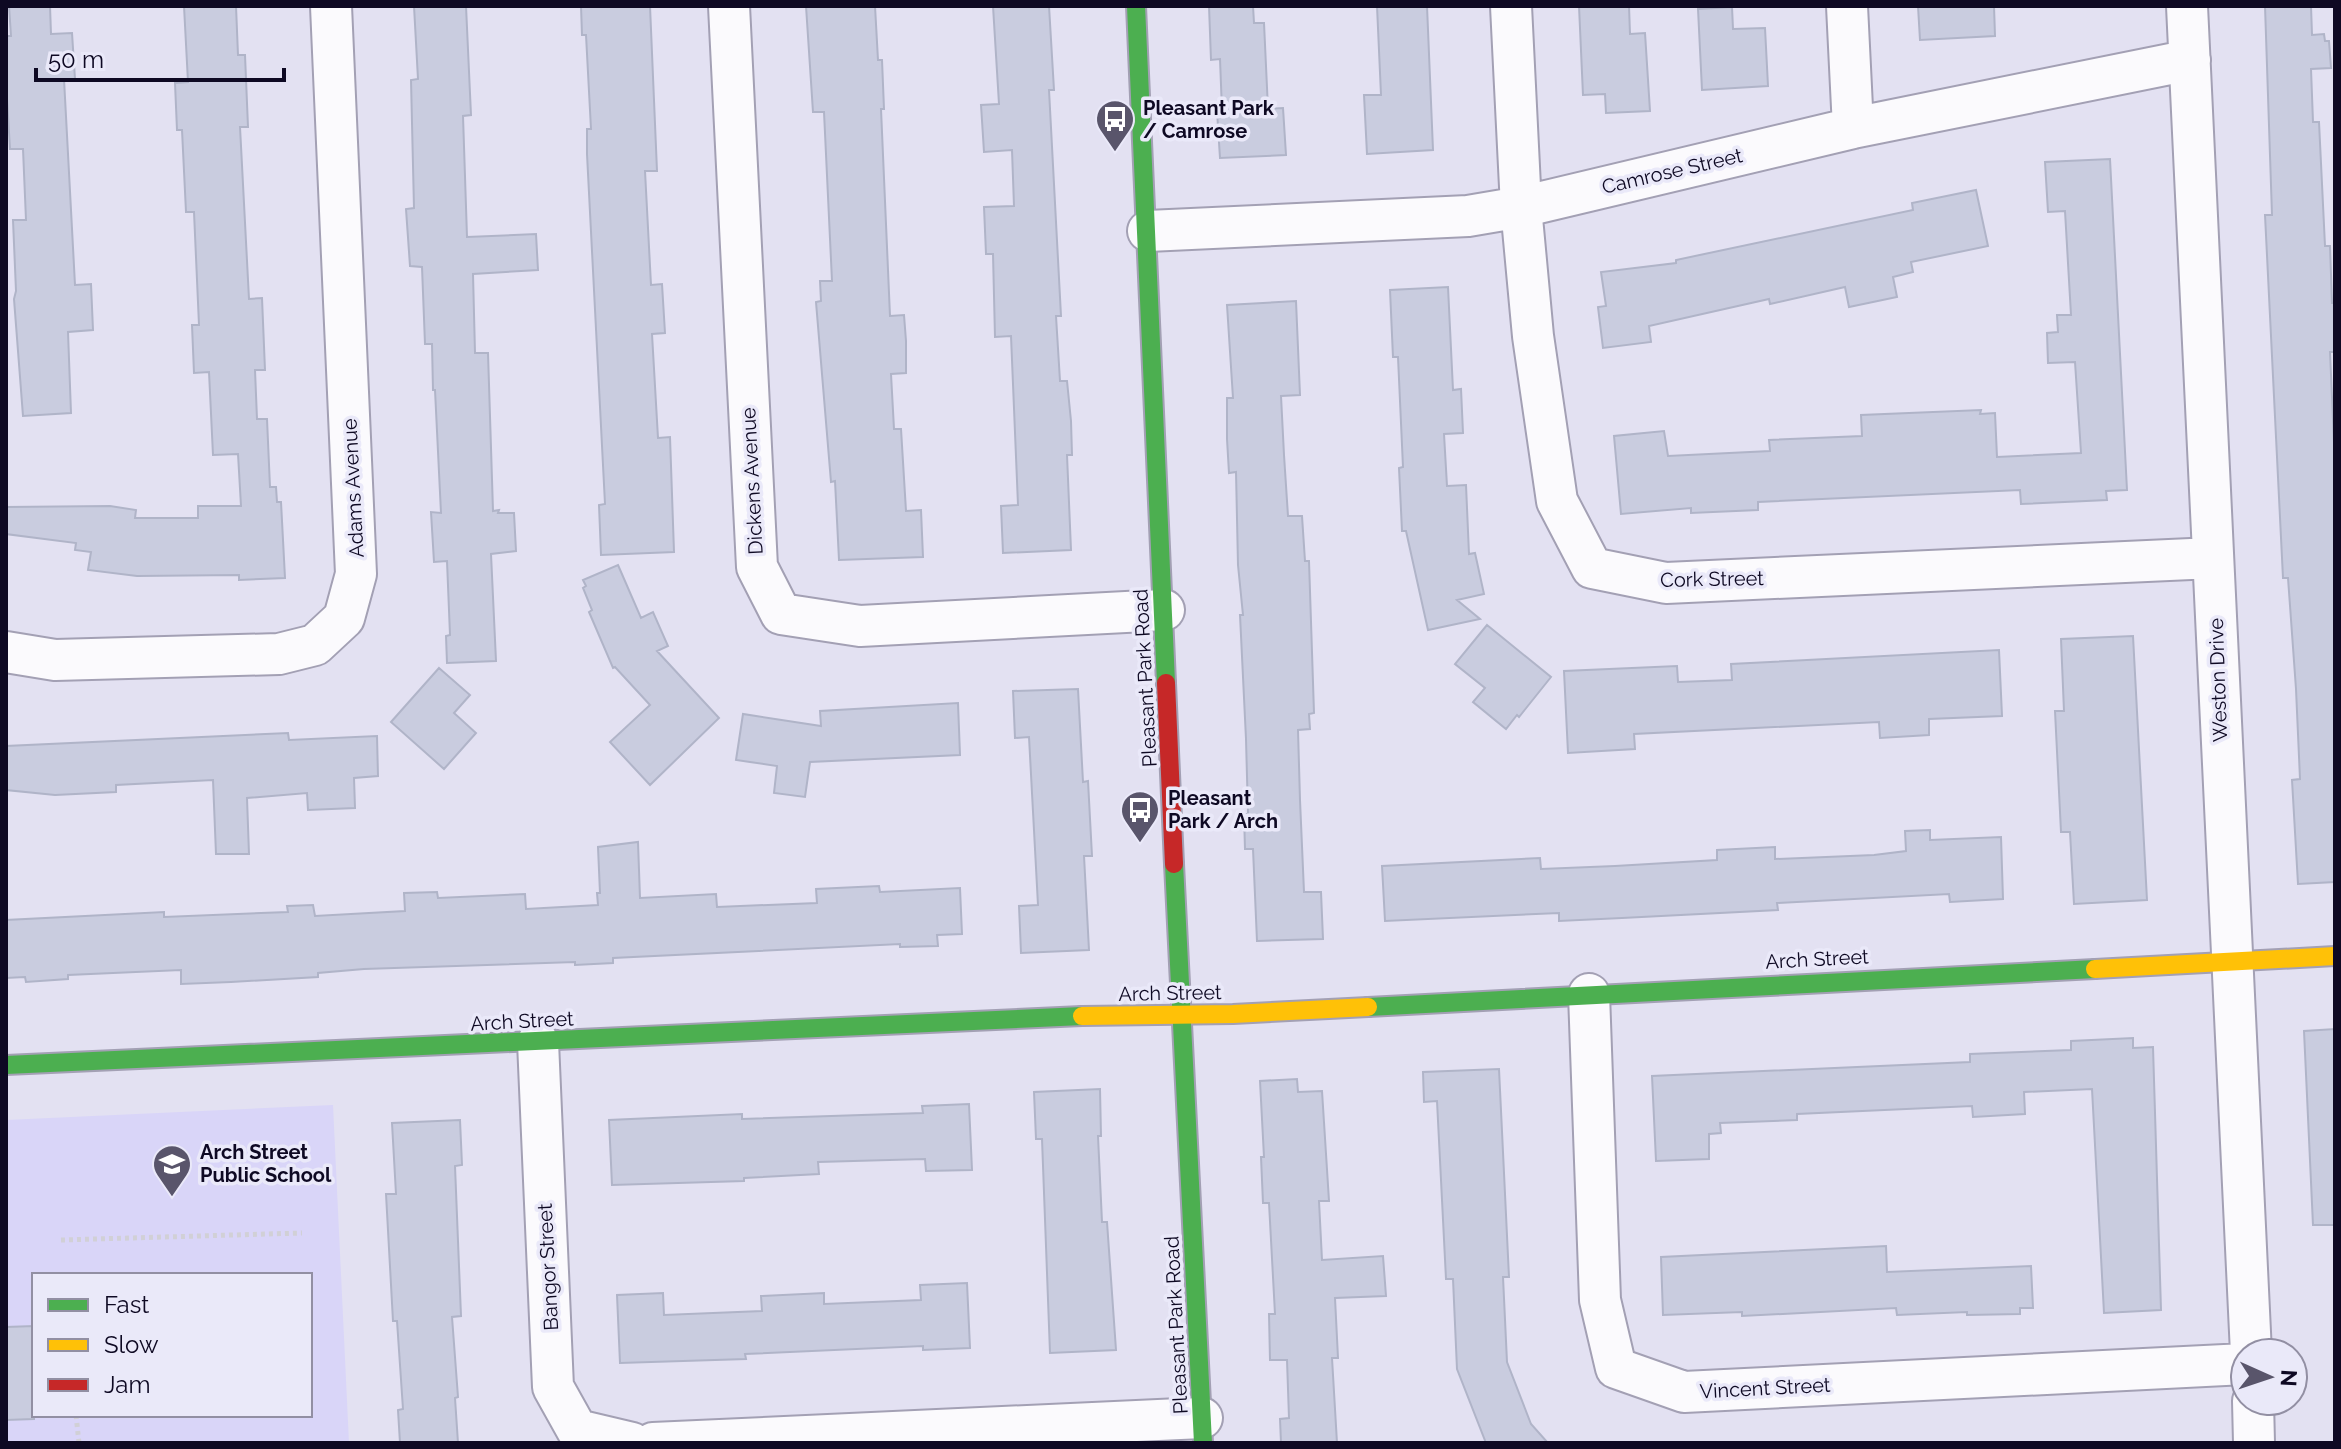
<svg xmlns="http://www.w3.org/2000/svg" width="2341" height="1449" font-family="Raleway,sans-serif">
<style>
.built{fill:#d9d5f8;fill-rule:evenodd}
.building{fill:#c9ccdf;stroke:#b0b4c8;stroke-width:2}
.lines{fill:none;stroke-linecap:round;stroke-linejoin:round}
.street-casing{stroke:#a3a0b4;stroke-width:44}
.fast-casing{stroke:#a3a0b4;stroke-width:22}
.slow-casing{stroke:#a3a0b4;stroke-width:22}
.jam-casing{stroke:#a3a0b4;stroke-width:22}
.path{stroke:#d1d0d6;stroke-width:5;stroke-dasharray:4 4;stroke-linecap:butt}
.street{stroke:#fbfafd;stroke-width:40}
.fast{stroke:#4caf50;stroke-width:18}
.slow{stroke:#ffc107;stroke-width:18}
.jam{stroke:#c62828;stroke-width:18}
.labels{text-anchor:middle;stroke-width:7;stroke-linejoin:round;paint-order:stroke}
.poi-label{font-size:20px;font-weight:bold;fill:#0e0923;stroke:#eae9f9;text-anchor:start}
.street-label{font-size:20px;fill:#0e0923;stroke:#eae9f9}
</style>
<rect width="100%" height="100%" fill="#e3e1f2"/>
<path class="built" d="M 333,1105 L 349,1443 L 6,1443 L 6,1120 ZM 34,1275 L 310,1275 L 310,1415 L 34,1415 Z"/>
<path class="building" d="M 9,6 L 50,6 L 51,34 L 72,33 L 75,79 L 64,79 L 75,285 L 91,284 L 93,330 L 68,332 L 71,413 L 23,416 L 14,299 L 16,291 L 13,220 L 26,220 L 23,149 L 10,149 L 6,82 L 6,36 L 11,36 Z
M 184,6 L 236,6 L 238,55 L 245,55 L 248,127 L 240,127 L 249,299 L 262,298 L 265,370 L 255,370 L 257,419 L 267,419 L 270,487 L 276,487 L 277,502 L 281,502 L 285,578 L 239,580 L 239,575 L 137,576 L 88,570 L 91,552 L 75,550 L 76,543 L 6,534 L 6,507 L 110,506 L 136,510 L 135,518 L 198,518 L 198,506 L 241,506 L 238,454 L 213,455 L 209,372 L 194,373 L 192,325 L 199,325 L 194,212 L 186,212 L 182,130 L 177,130 L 175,83 L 188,82 Z
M 414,6 L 466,6 L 471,115 L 463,116 L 467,237 L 536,234 L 538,270 L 473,274 L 475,353 L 488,353 L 493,511 L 499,510 L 498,513 L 514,513 L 516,551 L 491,554 L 496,661 L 447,663 L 446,636 L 450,635 L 447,561 L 434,562 L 431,512 L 441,513 L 435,390 L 433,390 L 432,344 L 425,344 L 422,267 L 410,266 L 406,209 L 414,208 L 411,80 L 418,79 Z
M 581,6 L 650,6 L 657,171 L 645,171 L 651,285 L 662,284 L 665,333 L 652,334 L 658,438 L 670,437 L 674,552 L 601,555 L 599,505 L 605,504 L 587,154 L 587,129 L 591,129 L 586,35 L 582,35 Z
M 806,6 L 875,6 L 878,60 L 882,60 L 884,109 L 881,109 L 890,316 L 904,315 L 906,341 L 906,373 L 891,374 L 894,429 L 901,429 L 906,511 L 921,510 L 923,557 L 839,560 L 835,481 L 831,482 L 816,302 L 821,301 L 820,281 L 832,281 L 824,112 L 813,112 Z
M 993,6 L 1049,6 L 1054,90 L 1049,90 L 1061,316 L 1056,316 L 1060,381 L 1067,381 L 1071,421 L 1072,455 L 1067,455 L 1071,550 L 1003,553 L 1001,506 L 1018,505 L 1011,336 L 995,337 L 993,254 L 986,254 L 984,207 L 1014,206 L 1012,150 L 984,152 L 981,105 L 999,104 Z
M 1209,6 L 1253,6 L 1254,23 L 1264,23 L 1268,109 L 1283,108 L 1286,155 L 1220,158 L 1217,111 L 1222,111 L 1220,59 L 1211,60 Z
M 1377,6 L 1427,6 L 1433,150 L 1367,154 L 1364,95 L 1381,95 Z
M 1579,6 L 1629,6 L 1630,34 L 1645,33 L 1650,111 L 1606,113 L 1605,94 L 1583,95 Z
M 1918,6 L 1994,6 L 1995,36 L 1920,40 Z
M 2265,6 L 2311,6 L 2312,35 L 2324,34 L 2325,41 L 2329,41 L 2331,68 L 2311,69 L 2313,122 L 2319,122 L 2325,246 L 2330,246 L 2332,303 L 2335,303 L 2335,352 L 2330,352 L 2335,465 L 2335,882 L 2298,884 L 2292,780 L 2300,779 L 2296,689 L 2288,578 L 2283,578 L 2265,215 L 2272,215 Z
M 1732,7 L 1733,29 L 1765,28 L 1768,86 L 1702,90 L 1698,9 Z
M 2110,159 L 2127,490 L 2106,491 L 2107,500 L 2021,504 L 2020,490 L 1758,502 L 1758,510 L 1691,513 L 1691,508 L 1621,514 L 1614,436 L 1664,431 L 1668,456 L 1770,451 L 1769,440 L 1862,436 L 1861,415 L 1981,410 L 1980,414 L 1995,413 L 1997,457 L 2081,453 L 2075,362 L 2048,363 L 2047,333 L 2058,332 L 2057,315 L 2071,315 L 2065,211 L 2048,212 L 2045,162 Z
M 1976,190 L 1988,246 L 1911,262 L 1913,272 L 1893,277 L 1897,297 L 1849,307 L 1845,287 L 1770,304 L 1769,299 L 1649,326 L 1651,342 L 1603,348 L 1598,307 L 1606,306 L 1601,272 L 1676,263 L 1676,260 L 1913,210 L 1912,203 Z
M 1448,287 L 1453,390 L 1461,389 L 1463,433 L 1444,434 L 1447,486 L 1466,485 L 1469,554 L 1475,553 L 1484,594 L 1457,600 L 1480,619 L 1428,630 L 1406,531 L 1402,531 L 1399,468 L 1403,467 L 1398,357 L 1393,357 L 1390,290 Z
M 1296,301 L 1300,395 L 1281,396 L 1284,455 L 1288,516 L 1302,516 L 1305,561 L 1309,561 L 1314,713 L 1309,714 L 1310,729 L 1298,730 L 1300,800 L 1304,892 L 1321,892 L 1323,939 L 1257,941 L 1253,849 L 1245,849 L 1244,814 L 1248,814 L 1246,739 L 1240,615 L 1243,615 L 1238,565 L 1236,472 L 1229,473 L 1227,439 L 1227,398 L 1233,398 L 1227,305 Z
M 618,565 L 641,618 L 653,612 L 668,646 L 657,651 L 719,718 L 650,785 L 610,742 L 650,705 L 615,667 L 613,668 L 589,612 L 592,610 L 583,588 L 586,586 L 583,580 Z
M 1487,625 L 1551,677 L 1519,717 L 1517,715 L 1506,729 L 1473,702 L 1485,688 L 1455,664 Z
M 2133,636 L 2147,900 L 2074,904 L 2070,832 L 2061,832 L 2055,711 L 2064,711 L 2061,639 Z
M 1999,650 L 2002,716 L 1929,719 L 1929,735 L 1880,738 L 1879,722 L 1634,734 L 1635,749 L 1568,753 L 1564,671 L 1677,666 L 1678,682 L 1732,680 L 1731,664 Z
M 439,668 L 470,695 L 454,713 L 476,733 L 444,769 L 391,722 Z
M 1078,689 L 1083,782 L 1088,781 L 1092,856 L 1084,856 L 1089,950 L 1021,953 L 1019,906 L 1038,905 L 1029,737 L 1015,738 L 1013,691 Z
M 958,703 L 960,755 L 810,762 L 805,797 L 774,793 L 777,766 L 736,760 L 743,714 L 821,726 L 820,711 Z
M 288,733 L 289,740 L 377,736 L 378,776 L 354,778 L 355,808 L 308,810 L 307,793 L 247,798 L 249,854 L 216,854 L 213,780 L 116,785 L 116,792 L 55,795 L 6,790 L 6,746 Z
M 1930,830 L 1930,840 L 2001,837 L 2003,899 L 1950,902 L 1949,894 L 1777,903 L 1778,910 L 1622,918 L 1559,921 L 1559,913 L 1385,921 L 1382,866 L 1540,858 L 1541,869 L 1615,866 L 1717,860 L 1717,850 L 1775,847 L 1775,859 L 1874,855 L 1906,851 L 1905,831 Z
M 638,842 L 640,898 L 716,894 L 717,907 L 817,903 L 816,889 L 879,886 L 880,892 L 960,888 L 962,934 L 937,935 L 938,946 L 900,947 L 900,944 L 613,958 L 613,963 L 575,965 L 575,962 L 364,969 L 318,973 L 318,977 L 231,982 L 181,984 L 181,970 L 68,975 L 68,979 L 26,982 L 25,977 L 6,978 L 6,920 L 164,912 L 164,917 L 288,912 L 287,906 L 313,905 L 315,916 L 405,911 L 404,893 L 437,892 L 438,898 L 525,894 L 526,909 L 598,905 L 597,893 L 600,893 L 598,847 Z
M 2335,1029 L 2335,1225 L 2313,1225 L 2304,1031 Z
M 2133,1038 L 2133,1048 L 2153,1047 L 2161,1310 L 2104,1313 L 2092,1089 L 2024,1092 L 2025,1114 L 1973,1117 L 1972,1106 L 1797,1114 L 1797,1120 L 1720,1123 L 1721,1133 L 1709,1134 L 1709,1159 L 1656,1161 L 1652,1076 L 1970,1062 L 1970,1054 L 2071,1050 L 2071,1041 Z
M 1499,1069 L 1509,1277 L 1503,1277 L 1507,1362 L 1531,1424 L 1548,1443 L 1486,1443 L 1457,1369 L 1453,1279 L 1446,1279 L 1437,1101 L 1424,1102 L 1423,1072 Z
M 1297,1079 L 1298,1092 L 1322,1091 L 1329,1201 L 1319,1201 L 1322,1260 L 1383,1256 L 1386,1296 L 1335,1298 L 1338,1358 L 1332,1358 L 1337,1443 L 1281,1443 L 1280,1419 L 1289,1418 L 1287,1360 L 1270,1360 L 1269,1314 L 1275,1314 L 1269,1203 L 1263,1203 L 1261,1157 L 1264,1157 L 1260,1081 Z
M 1100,1089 L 1101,1136 L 1098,1136 L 1102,1222 L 1107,1222 L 1116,1350 L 1050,1353 L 1042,1139 L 1036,1139 L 1034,1092 Z
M 969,1104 L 972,1170 L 926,1171 L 925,1159 L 818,1162 L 819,1174 L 744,1178 L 744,1181 L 612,1185 L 609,1120 L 742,1114 L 742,1119 L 923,1113 L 922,1106 Z
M 460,1120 L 462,1165 L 455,1166 L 461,1316 L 452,1317 L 458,1397 L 455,1398 L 458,1443 L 400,1443 L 398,1410 L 403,1409 L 397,1321 L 393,1321 L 386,1194 L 396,1194 L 392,1123 Z
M 1886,1246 L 1887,1272 L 2031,1266 L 2033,1308 L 2020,1308 L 2020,1314 L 1967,1315 L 1967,1312 L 1897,1315 L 1896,1308 L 1742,1316 L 1742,1312 L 1663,1315 L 1661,1257 Z
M 967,1283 L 970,1348 L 923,1350 L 923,1346 L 745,1354 L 746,1359 L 620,1363 L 617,1295 L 663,1293 L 664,1315 L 762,1311 L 761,1296 L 824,1293 L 824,1304 L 921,1300 L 920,1285 Z
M 34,1326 L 34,1419 L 6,1420 L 6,1327 Z"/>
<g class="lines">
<defs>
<path id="street" d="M 729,6 L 757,567 L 781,614 L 860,626 L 1164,610
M 1511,6 L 1521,207 L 1533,336 L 1557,501 L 1592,568 L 1666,583 L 2213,558
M 1847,6 L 1853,128
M 2187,6 L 2251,1353
M 1148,231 L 1468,216 L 1521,207 L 1853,128 L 2190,60
M 6,652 L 55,660 L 279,654 L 315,645 L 344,618 L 356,574 L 331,6
M 1589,994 L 1600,1300 L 1616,1368 L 1684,1392 L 2245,1364
M 538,1042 L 553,1387 L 577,1430 L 632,1443
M 2253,1401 L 2254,1443
M 653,1443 L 1202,1418"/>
<path id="fast" d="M 1136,6 L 1166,683
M 1174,864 L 1203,1443
M 1368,1007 L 2095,969
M 6,1065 L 1082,1016"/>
<path id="slow" d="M 2095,969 L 2335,956
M 1082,1016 L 1233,1014 L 1368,1007"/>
<path id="jam" d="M 1166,683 L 1174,864"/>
</defs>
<use href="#street" class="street-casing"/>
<use href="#fast" class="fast-casing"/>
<use href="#slow" class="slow-casing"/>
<use href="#jam" class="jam-casing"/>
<path class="path" d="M 61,1240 L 302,1233
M 76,1415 L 79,1443"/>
<use href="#street" class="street"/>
<use href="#fast" class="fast"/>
<use href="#slow" class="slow"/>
<use href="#jam" class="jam"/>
</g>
<defs>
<symbol id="bus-pin" viewBox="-11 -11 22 30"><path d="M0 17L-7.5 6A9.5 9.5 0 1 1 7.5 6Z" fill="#59556b" stroke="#eae9f9"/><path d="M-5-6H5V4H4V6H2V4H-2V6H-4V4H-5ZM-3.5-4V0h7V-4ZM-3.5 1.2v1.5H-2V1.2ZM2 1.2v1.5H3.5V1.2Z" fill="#fff"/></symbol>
<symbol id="school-pin" viewBox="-11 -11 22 30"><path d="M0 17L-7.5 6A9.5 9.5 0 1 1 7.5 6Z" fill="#59556b" stroke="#eae9f9"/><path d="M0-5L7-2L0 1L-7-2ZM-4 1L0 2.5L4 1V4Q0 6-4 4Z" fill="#fff"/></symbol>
</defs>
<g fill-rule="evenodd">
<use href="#bus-pin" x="1093" y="97" width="44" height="60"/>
<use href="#bus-pin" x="1118" y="788" width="44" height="60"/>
<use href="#school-pin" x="150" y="1142" width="44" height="60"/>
</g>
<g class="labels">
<g class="poi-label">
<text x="1143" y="115">Pleasant Park<tspan x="1143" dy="23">/ Camrose</tspan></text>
<text x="1168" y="805">Pleasant<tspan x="1168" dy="23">Park / Arch</tspan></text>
<text x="200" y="1159">Arch Street<tspan x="200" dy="23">Public School</tspan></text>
</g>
<g class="street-label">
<text transform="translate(1672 171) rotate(-13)" y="7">Camrose Street</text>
<text transform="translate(752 481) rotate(-93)" y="7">Dickens Avenue</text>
<text transform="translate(353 488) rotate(-93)" y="7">Adams Avenue</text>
<text transform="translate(1712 579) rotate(-1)" y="7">Cork Street</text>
<text transform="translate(1145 678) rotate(-93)" y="7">Pleasant Park Road</text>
<text transform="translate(2218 680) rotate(-92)" y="7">Weston Drive</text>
<text transform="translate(1817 959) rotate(-3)" y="7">Arch Street</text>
<text transform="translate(1170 993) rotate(-1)" y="7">Arch Street</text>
<text transform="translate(522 1021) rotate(-3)" y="7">Arch Street</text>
<text transform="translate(548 1267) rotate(-93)" y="7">Bangor Street</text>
<text transform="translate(1176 1325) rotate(-93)" y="7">Pleasant Park Road</text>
<text transform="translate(1765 1388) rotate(-3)" y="7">Vincent Street</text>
</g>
</g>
<rect width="2341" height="1449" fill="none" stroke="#0e0923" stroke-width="16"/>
<rect x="32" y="1273" width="280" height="144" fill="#eae9f9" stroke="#928fa3" stroke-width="2"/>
<rect x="48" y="1299" width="40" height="12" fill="#4caf50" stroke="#928fa3" stroke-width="2"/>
<text x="104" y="1313" font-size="24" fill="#0e0923">Fast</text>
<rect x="48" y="1339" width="40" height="12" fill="#ffc107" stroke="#928fa3" stroke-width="2"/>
<text x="104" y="1353" font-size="24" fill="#0e0923">Slow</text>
<rect x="48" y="1379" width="40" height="12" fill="#c62828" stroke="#928fa3" stroke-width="2"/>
<text x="104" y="1393" font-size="24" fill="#0e0923">Jam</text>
<g transform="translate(2269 1377) rotate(93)"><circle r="38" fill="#eae9f9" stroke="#928fa3" stroke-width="2"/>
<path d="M0-6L14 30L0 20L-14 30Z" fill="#59556b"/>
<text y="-12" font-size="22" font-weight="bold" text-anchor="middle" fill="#0e0923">N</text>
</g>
<path d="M36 68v12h248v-12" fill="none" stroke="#0e0923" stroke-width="4"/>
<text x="48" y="68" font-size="24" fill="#0e0923" stroke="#eae9f9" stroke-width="6" paint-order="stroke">50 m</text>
</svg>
